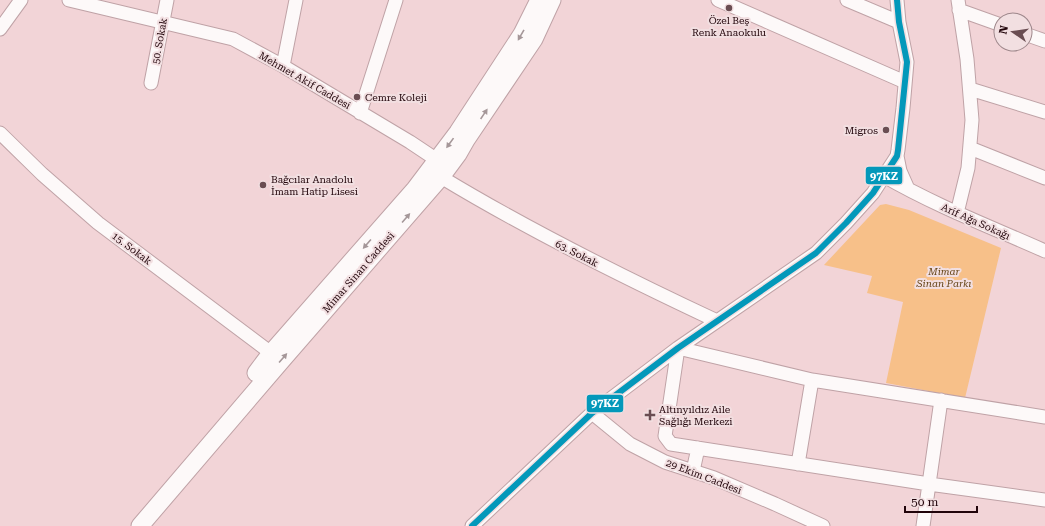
<svg xmlns="http://www.w3.org/2000/svg" width="1045" height="526" font-family="'Roboto Serif',serif">
<style>
.green{fill:#f7c089}
.lines{fill:none;stroke-linecap:round;stroke-linejoin:round}
.minor-casing{stroke:#bfa2a6;stroke-width:15}
.major-casing{stroke:#bfa2a6;stroke-width:19}
.minor{stroke:#fdf9f9;stroke-width:13}
.major{stroke:#fdf9f9;stroke-width:17}
.bus-1-casing{stroke:#f2dfe1;stroke-width:9}
.bus-1{stroke:#0398ba;stroke-width:6}
.oneway{fill:#a59799}
.poi-dot{fill:#6a4d52;stroke:#f2dfe1;stroke-width:1.5}
.labels{text-anchor:middle;stroke-width:4;stroke-linejoin:round;paint-order:stroke}
.poi-label{font-size:10px;fill:#21040a;stroke:#f2dfe1;text-anchor:start}
.street-label{font-size:10px;fill:#21040a;stroke:#f2dfe1}
.park-label{font-size:10px;font-style:italic;fill:#664517;stroke:#f2dfe1}
.line-badge{stroke:#f2dfe1;stroke-width:1.5}
.badge-label{font-size:11px;text-anchor:middle;font-weight:bold;fill:#fff}
</style>
<rect width="100%" height="100%" fill="#f2d4d7"/>
<path class="green" d="M 886,204 L 909,210 L 1001,248 L 965,398 L 886,383 L 903,302 L 867,293 L 872,276 L 824,265 L 880,205 Z"/>
<g class="lines">
<defs>
<path id="minor" d="M 69,0 L 233,39 L 283,66 L 410,142 L 437,160 L 441,177 C 530,231 623,277 717,321
M 718,0 L 905,82
M 847,0 L 899,22
M 959,10 L 1001,25
M 0,29 L 21,0
M 1025,34 L 1045,41
M 283,66 L 296,0
M 151,83 L 167,0
M 970,89 L 1045,112
M 360,113 L 396,0
M 0,133 L 42,174 L 98,223 L 271,353
M 970,148 L 1045,178
M 897,156 L 900,171 L 908,189
M 884,176 C 936,206 991,227 1045,251
M 957,213 L 968,168 L 972,120 L 967,59 L 958,0
M 592,413 L 630,444 L 665,462 L 714,478 L 775,504 L 823,526
M 1045,417 L 812,380 L 678,348 L 665,436 L 671,444 L 929,484 L 1045,500
M 798,464 L 812,380
M 693,471 L 698,448
M 472,526 L 592,413 L 678,348 L 816,253 L 846,223 L 873,193 L 897,156 L 898,150 L 903,108 L 907,62 L 899,22 L 897,0
M 923,526 L 941,400"/>
<path id="major" d="M 256,373 L 271,353 L 415,189 L 458,132 L 522,34 L 539,0
M 140,526 L 282,360 L 441,177 L 458,154 L 466,140 L 534,39 L 552,0"/>
</defs>
<use href="#minor" class="minor-casing"/>
<use href="#major" class="major-casing"/>
<use href="#minor" class="minor"/>
<use href="#major" class="major"/>
<defs>
<path id="bus-1" d="M 472,526 L 592,413 L 678,348 L 816,253 L 846,223 L 873,193 L 897,156 L 898,150 L 907,62 L 899,22 L 897,0"/>
</defs>
<use href="#bus-1" class="bus-1-casing"/>
<use href="#bus-1" class="bus-1"/>
</g>
<defs><path id="oneway-solid" d="M-6-.8H1V-3.2L6.5 0L1 3.2V.8H-6Z"/></defs>
<g class="oneway">
<use href="#oneway-solid" transform="translate(521 35) rotate(120)"/>
<use href="#oneway-solid" transform="translate(484 114) rotate(-56)"/>
<use href="#oneway-solid" transform="translate(450 143) rotate(126)"/>
<use href="#oneway-solid" transform="translate(406 218) rotate(-49)"/>
<use href="#oneway-solid" transform="translate(367 244) rotate(131)"/>
<use href="#oneway-solid" transform="translate(283 358) rotate(-49)"/>
</g>
<g class="poi-dot">
<circle cx="729" cy="8" r="4"/>
<circle cx="357" cy="97" r="4"/>
<circle cx="886" cy="130" r="4"/>
<circle cx="263" cy="185" r="4"/>
<path d="M648 409h4v4h4v4h-4v4h-4v-4h-4v-4h4z"/>
</g>
<g class="labels">
<g class="poi-label">
<text x="729" y="24" text-anchor="middle">Özel Beş<tspan x="729" dy="12">Renk Anaokulu</tspan></text>
<text x="365" y="101">Cemre Koleji</text>
<text x="878" y="134" text-anchor="end">Migros</text>
<text x="271" y="183">Bağcılar Anadolu<tspan x="271" dy="12">İmam Hatip Lisesi</tspan></text>
<text x="659" y="413">Altınyıldız Aile<tspan x="659" dy="12">Sağlığı Merkezi</tspan></text>
</g>
<g class="street-label">
<text transform="translate(159 41) rotate(-80)" y="4">50. Sokak</text>
<text transform="translate(305 80) rotate(30)" y="4">Mehmet Akif Caddesi</text>
<text transform="translate(976 221) rotate(24)" y="4">Arif Ağa Sokağı</text>
<text transform="translate(132 248) rotate(37)" y="4">15. Sokak</text>
<text transform="translate(577 253) rotate(27)" y="4">63. Sokak</text>
<text transform="translate(358 272) rotate(-49)" y="4">Mimar Sinan Caddesi</text>
<text transform="translate(704 476) rotate(21)" y="4">29 Ekim Caddesi</text>
</g>
<g class="park-label">
<text x="944" y="275">Mimar<tspan x="944" dy="12">Sinan Parkı</tspan></text>
</g>
</g>
<g class="line-badge">
<rect x="865" y="166" width="38" height="19" rx="4" fill="#0398ba"/>
<rect x="586" y="394" width="38" height="19" rx="4" fill="#0398ba"/>
</g>
<g class="badge-label">
<text x="884" y="180">97KZ</text>
<text x="605" y="407">97KZ</text>
</g>
<g transform="translate(1013 32) rotate(283)"><circle r="19" fill="#f2dfe1" stroke="#9e878b"/>
<path d="M0-3L7 15L0 10L-7 15Z" fill="#6a4d52"/>
<text y="-6" font-size="11" font-weight="bold" text-anchor="middle" fill="#21040a">N</text>
</g>
<path d="M905 506v6h72v-6" fill="none" stroke="#21040a" stroke-width="2"/>
<text x="911" y="506" font-size="12" fill="#21040a" stroke="#f2dfe1" stroke-width="3" paint-order="stroke">50 m</text>
</svg>
